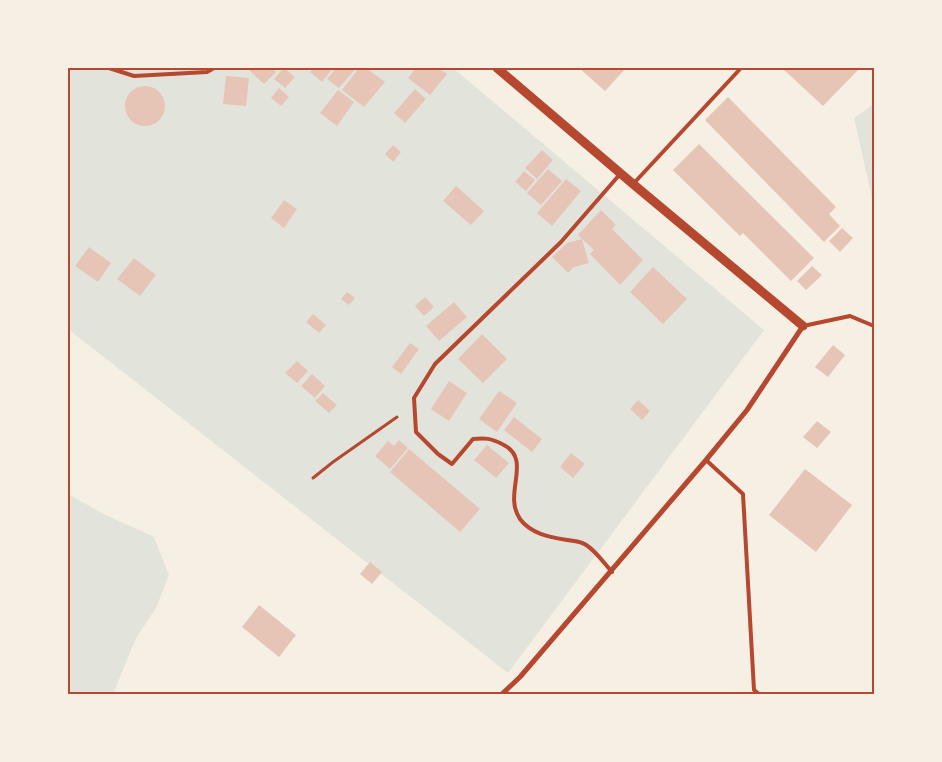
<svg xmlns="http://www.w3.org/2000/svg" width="942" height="762" font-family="'Open Sans',sans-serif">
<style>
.green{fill:#e2e4dc}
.building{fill:#e6c5b7}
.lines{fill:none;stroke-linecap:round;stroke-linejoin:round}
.path{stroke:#b5482f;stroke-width:3}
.service{stroke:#b5482f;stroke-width:4}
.minor{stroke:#b5482f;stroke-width:5}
.tertiary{stroke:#b5482f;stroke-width:9}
.neatline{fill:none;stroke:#b5482f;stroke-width:2}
</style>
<rect width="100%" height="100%" fill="#f6efe4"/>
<path class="green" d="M 68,68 L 453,68 L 764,330 L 508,673 L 68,329 Z
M 874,104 L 874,207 L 854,118 Z
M 68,494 L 102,513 L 154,537 L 169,575 L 156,608 L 136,638 L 113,694 L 68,694 Z"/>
<path class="building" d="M 251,68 L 271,68 L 276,72 L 264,84 L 249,70 Z
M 284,68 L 295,77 L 285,88 L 274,79 Z
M 313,68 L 333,68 L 322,82 L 310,72 Z
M 336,68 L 356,68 L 339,88 L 327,79 Z
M 359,68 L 366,68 L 385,82 L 364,107 L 342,90 Z
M 416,68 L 438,68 L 447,74 L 430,95 L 408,78 Z
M 579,68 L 626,68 L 605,91 Z
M 782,68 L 860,68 L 823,106 Z
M 226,76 L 249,78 L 246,106 L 223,104 Z
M125 106a20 20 0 1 1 40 0a20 20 0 1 1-40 0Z
M 279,88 L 289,97 L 281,106 L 271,98 Z
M 415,89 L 426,99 L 405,123 L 394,113 Z
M 338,90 L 354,102 L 337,126 L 320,113 Z
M 728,97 L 836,207 L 829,214 L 840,226 L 824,242 L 705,120 Z
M 699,144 L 814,258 L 791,281 L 743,233 L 740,236 L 673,170 Z
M 393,145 L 401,152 L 393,162 L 385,154 Z
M 542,150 L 553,160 L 537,179 L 525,168 Z
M 548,169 L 562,181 L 541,205 L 527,193 Z
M 524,171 L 535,180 L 526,191 L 515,182 Z
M 566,179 L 581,191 L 552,226 L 537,213 Z
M 456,186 L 484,211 L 471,225 L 443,201 Z
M 284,200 L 297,209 L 284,228 L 271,218 Z
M 601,210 L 616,225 L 612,229 L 643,260 L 620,285 L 590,254 L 594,250 L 578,235 Z
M 842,228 L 853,238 L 840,252 L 829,241 Z
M 582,239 L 589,263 L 574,267 L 568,273 L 552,257 L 567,243 Z
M 89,247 L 111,263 L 98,282 L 75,266 Z
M 134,258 L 156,275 L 140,296 L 117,279 Z
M 812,266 L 822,275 L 806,290 L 797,281 Z
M 653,267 L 687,299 L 663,324 L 630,292 Z
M 347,292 L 355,298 L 349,305 L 341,299 Z
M 425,297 L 434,307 L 424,316 L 415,306 Z
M 454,302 L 467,317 L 439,341 L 426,326 Z
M 313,314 L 326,325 L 319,333 L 306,322 Z
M 482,334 L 507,359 L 483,383 L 458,359 Z
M 410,343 L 419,349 L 401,374 L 392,367 Z
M 833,345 L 845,355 L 828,377 L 815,367 Z
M 297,361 L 308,371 L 297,383 L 285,373 Z
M 312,374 L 325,386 L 315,398 L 301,386 Z
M 449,381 L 467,393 L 449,421 L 431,409 Z
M 499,391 L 517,403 L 497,432 L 479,419 Z
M 323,393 L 337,405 L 329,413 L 315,401 Z
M 638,400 L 650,411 L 642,420 L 630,409 Z
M 514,417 L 542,439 L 532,452 L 504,430 Z
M 817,421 L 831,432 L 817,448 L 803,437 Z
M 399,440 L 408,448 L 390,469 L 375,456 L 388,441 L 394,446 Z
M 487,445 L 509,463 L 496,478 L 474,460 Z
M 409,449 L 480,509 L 460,532 L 390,472 Z
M 571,453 L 585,464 L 573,478 L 560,467 Z
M 805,469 L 852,505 L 816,552 L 769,515 Z
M 370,562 L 382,572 L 372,584 L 360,574 Z
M 259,605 L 296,635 L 279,657 L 242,627 Z"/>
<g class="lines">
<path class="path" d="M 313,478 L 333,462 L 397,417"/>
<path class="service" d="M 109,68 L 134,76 L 207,72 L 214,68
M 634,183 L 741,68
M 803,326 L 850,316 L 874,326
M 706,460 L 743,494 L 754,690 L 759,694
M 612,572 C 605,564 592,546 582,543 C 578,541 572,541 567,540 C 550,537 531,534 520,519 C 502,493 534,459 502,444 C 490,438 486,438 473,439 L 452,464 L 438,454 L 416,432 L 414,398 L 435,364 L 561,242 L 621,173"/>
<path class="minor" d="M 502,694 L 520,677 L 706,460 L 747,410 L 803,326"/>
<path class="tertiary" d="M 497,68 L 633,184 L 803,326"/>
</g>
<rect width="942" height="762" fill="none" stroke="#f6efe4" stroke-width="138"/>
<rect x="69" y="69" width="804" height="624" class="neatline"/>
</svg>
